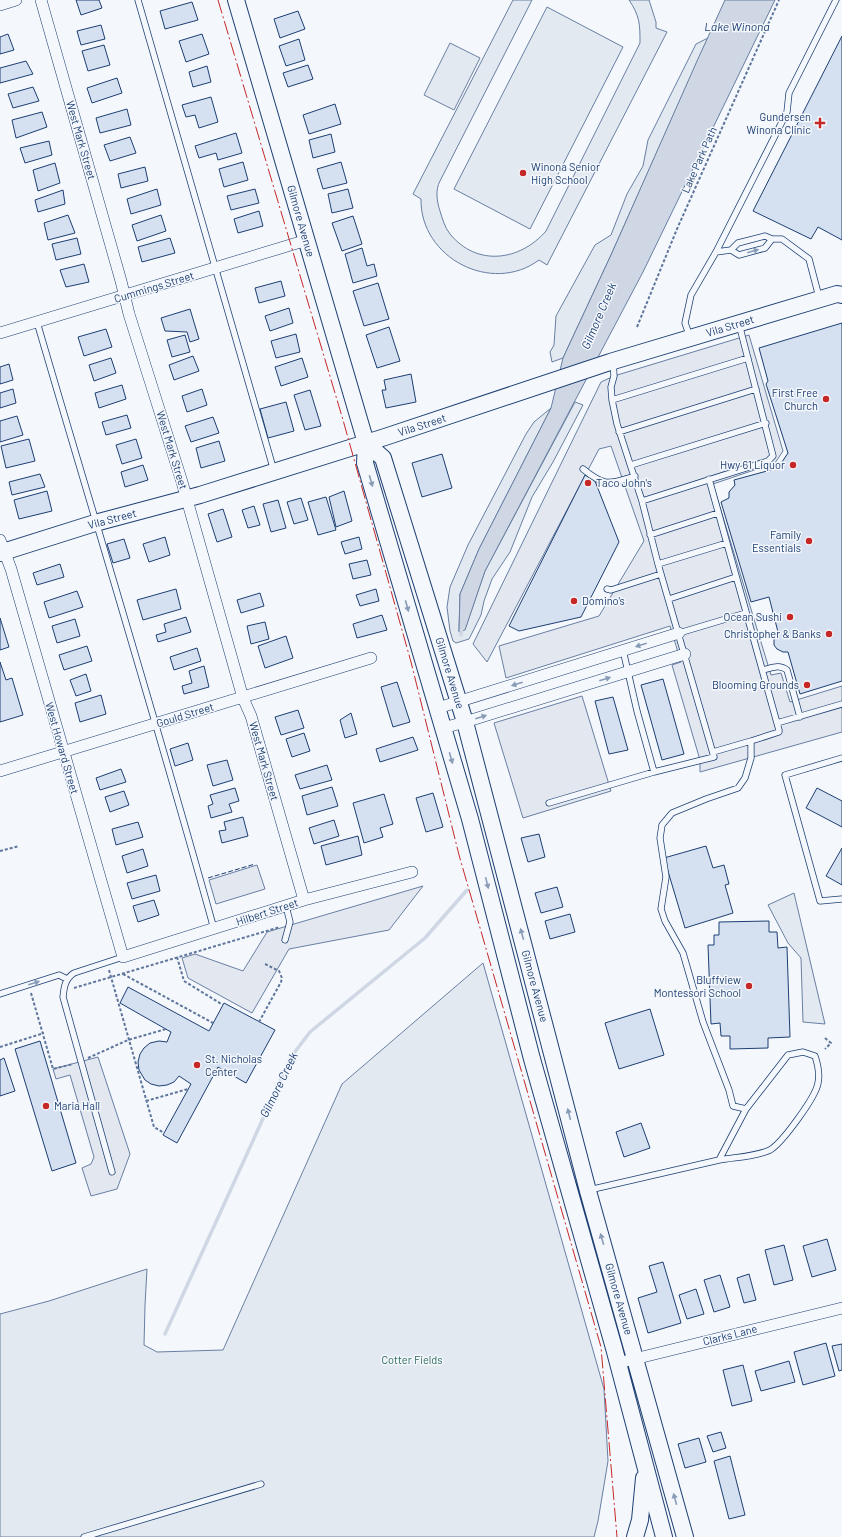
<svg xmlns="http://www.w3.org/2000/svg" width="842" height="1537" font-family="Barlow,sans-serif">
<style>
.green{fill:#e3e9f0;stroke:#687fa3}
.parking{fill:#e3e8f0;stroke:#687fa3}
.water{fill:#cfd7e4;stroke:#687fa3}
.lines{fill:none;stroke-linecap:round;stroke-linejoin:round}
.stream{stroke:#cfd7e4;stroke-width:3.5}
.building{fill:#d5e0f0;stroke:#1d3f73}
.lane-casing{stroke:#1d3f73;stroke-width:7}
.street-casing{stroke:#1d3f73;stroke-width:12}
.secondary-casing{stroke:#1d3f73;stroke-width:18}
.path{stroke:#5e769c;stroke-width:2;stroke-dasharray:3 2;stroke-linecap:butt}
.lane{stroke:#f4f7fb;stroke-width:5.5}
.street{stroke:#f4f7fb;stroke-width:11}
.secondary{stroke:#f4f7fb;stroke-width:16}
.fence{stroke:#1d3f73;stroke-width:1;stroke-dasharray:5 2;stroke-linecap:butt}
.power{stroke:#c62828;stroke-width:1;stroke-dasharray:14 3 2 3;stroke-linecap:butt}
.oneway{fill:#889bb7}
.poi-dot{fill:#c62828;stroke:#f4f7fb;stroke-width:1.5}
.labels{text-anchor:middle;stroke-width:3;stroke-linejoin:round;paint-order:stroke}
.poi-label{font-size:11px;fill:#1d3f73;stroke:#f4f7fb;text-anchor:end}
.street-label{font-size:11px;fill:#1d3f73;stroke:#f4f7fb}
.park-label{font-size:11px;fill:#2c6c60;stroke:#f4f7fb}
.water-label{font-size:12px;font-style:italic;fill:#1d3f73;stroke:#f4f7fb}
</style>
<rect width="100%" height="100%" fill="#f4f7fb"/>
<path class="green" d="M 513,0 L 532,0 L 440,181 C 435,190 437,202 440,211 C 442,218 445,228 450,234 C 477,267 520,261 546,231 L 640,43 C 640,25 640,16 629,0 L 649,0 L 656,22 L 656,28 L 667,32 L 547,265 L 539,260 C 492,295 420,258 421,199 L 413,194 Z
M 547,7 L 623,47 L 530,229 L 454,189 Z
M 708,38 L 611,255 L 563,358 L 552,362 L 550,352 L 554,345 L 556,316 L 595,245 L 611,235 L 627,194 L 643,166 L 648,140 L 696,44 Z
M 450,43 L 480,58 L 454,110 L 424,95 Z
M 575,402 L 583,405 L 553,462 L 532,497 L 510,552 L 492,579 L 484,601 L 481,615 L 469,639 L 456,643 L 453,641 L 450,631 L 447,607 L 450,587 L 468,545 L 526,434 L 534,422 L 551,408 L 479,549 L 460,594 L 459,631 L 465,629 L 485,571 Z
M 794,893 L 825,1024 L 803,1022 L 801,958 L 788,943 L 768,905 Z
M 483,963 L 604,1389 L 608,1461 L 598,1521 L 594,1537 L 0,1537 L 0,1314 L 49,1301 L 147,1269 L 145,1305 L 144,1345 L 157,1352 L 223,1350 L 342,1084 Z"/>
<path class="parking" d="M 749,335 L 783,451 L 775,463 L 713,484 L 771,675 L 781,673 L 790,702 L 842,686 L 842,732 L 700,772 L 700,760 L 672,665 L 681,662 L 670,626 L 506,678 L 499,646 L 599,616 L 644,541 L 611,446 L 599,449 L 487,662 L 473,644 L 601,382 L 614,376 Z
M 582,696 L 611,791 L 523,818 L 494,723 Z
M 257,865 L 265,889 L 216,904 L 209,880 Z
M 423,886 L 389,930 L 289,949 L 252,1013 L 188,978 L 182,958 L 195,954 L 243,971 L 267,932 Z
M 98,1057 L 130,1154 L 117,1189 L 91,1196 L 82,1168 L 91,1164 L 94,1157 L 70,1075 L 56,1079 L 53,1069 Z"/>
<path class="water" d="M 725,0 L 775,0 L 643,272 L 485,571 L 465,630 L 459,632 L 460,594 L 479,549 L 551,408 L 563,358 L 611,255 L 697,61 Z"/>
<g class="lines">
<path class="stream" d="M 461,635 L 462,626
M 165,1334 L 291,1057 L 310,1032 L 425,938 L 467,890"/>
</g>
<path class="building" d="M 76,0 L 99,0 L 102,8 L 81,15 Z
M 192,2 L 198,20 L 165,29 L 160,11 Z
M 298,11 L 305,29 L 280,38 L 274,19 Z
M 101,25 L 105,39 L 81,45 L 77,31 Z
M 8,34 L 14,50 L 0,54 L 0,37 Z
M 202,34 L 209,54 L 186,62 L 179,41 Z
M 842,36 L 842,240 L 818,227 L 811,239 L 753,211 Z
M 299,39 L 305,60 L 286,66 L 279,46 Z
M 104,45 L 110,65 L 88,71 L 82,51 Z
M 26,61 L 33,74 L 0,83 L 0,68 Z
M 308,65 L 313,79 L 288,87 L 283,73 Z
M 207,66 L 211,82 L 193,87 L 189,72 Z
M 117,78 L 122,93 L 92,103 L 87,88 Z
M 33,87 L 39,101 L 13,108 L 8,94 Z
M 211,97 L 218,122 L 199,128 L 195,115 L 186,117 L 182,105 Z
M 335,104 L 341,124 L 309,134 L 303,115 Z
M 127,109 L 131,125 L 100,133 L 96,118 Z
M 42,112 L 47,127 L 16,138 L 12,120 Z
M 236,133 L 242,153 L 218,160 L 216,153 L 199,158 L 195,146 Z
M 331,134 L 335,152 L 313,158 L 309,140 Z
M 130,137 L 136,153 L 110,161 L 104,145 Z
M 49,141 L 52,155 L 25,163 L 20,148 Z
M 243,162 L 248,180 L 224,187 L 219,169 Z
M 341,162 L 347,183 L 323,189 L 317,169 Z
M 55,163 L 60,183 L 38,191 L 33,170 Z
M 145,167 L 148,181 L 121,188 L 118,174 Z
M 157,189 L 161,205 L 131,214 L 127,199 Z
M 255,189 L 259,203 L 231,210 L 227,196 Z
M 348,189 L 353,208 L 332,213 L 328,194 Z
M 63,190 L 65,204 L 38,212 L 35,200 Z
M 259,211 L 263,226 L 238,233 L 234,219 Z
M 68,215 L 75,233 L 48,240 L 44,223 Z
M 161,215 L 166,231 L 137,241 L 132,225 Z
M 353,216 L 362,244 L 342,251 L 332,223 Z
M 77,238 L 81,254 L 56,260 L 52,244 Z
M 170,238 L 175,253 L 142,262 L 138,247 Z
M 362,248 L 367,266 L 374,264 L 377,276 L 353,283 L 345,254 Z
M 84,264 L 89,282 L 66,287 L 60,270 Z
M 281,281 L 285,296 L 259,303 L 255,288 Z
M 378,283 L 389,319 L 364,326 L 353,291 Z
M 289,308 L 293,323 L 270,331 L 265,316 Z
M 190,309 L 199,339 L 190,342 L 187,332 L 165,331 L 161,318 Z
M 842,323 L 842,681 L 800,694 L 788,652 L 783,652 L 777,649 L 774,645 L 774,638 L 778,632 L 769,597 L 751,602 L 721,502 L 729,498 L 729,492 L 735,485 L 734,480 L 778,468 L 788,453 L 766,384 L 768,381 L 759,348 Z
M 389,327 L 400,361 L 377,368 L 366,335 Z
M 106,329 L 112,347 L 84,356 L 78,337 Z
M 296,334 L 300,352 L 276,358 L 271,341 Z
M 185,335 L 190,352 L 172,357 L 167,340 Z
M 193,356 L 199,371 L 174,380 L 169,365 Z
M 111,358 L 116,373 L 94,381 L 89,365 Z
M 302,358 L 308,377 L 281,386 L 275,367 Z
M 9,364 L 13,380 L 0,384 L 0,367 Z
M 411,374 L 416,402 L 386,408 L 382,390 L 386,390 L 384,380 Z
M 122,385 L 126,399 L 99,408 L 95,393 Z
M 13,389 L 16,403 L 0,408 L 0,393 Z
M 202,389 L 207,405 L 187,412 L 182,396 Z
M 310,390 L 321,426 L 305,430 L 294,395 Z
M 286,402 L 294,431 L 268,438 L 260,409 Z
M 127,415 L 131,428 L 106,435 L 102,422 Z
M 17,416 L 23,435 L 0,442 L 0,421 Z
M 213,417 L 219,433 L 191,442 L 185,426 Z
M 29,439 L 35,461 L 6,468 L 1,446 Z
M 136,439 L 142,458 L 122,464 L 116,445 Z
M 219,441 L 225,461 L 201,468 L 196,448 Z
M 442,454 L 452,488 L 422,497 L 412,463 Z
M 143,465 L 148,480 L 125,487 L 121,472 Z
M 40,474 L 45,487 L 12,495 L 9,482 Z
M 585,475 L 595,481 L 619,542 L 581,617 L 519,631 L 509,626 Z
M 47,491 L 52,511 L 19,519 L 14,500 Z
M 344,491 L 352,521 L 336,527 L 329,497 Z
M 326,497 L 336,530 L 318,535 L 308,502 Z
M 301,498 L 308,520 L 294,524 L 287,502 Z
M 278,500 L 286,528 L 271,532 L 263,504 Z
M 254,506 L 260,525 L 248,528 L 242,510 Z
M 223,509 L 232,537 L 217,542 L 208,514 Z
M 165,537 L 170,555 L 149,562 L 143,544 Z
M 359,537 L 362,549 L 345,554 L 341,542 Z
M 124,539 L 130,558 L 113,563 L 107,544 Z
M 367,560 L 371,575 L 353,579 L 349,564 Z
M 60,564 L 64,577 L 37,585 L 33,573 Z
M 176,589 L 181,609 L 143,620 L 137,600 Z
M 376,589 L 379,601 L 360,606 L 356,595 Z
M 77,591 L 83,607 L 49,618 L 44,602 Z
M 260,593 L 264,606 L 241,613 L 237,600 Z
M 382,615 L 387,630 L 357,638 L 353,624 Z
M 186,617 L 191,632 L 158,642 L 156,635 L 166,632 L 164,624 Z
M 0,618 L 9,647 L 0,650 Z
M 75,619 L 80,636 L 57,643 L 52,626 Z
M 265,622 L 269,639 L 251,644 L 247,626 Z
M 286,636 L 293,658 L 265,668 L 258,646 Z
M 87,646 L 92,661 L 64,670 L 59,655 Z
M 197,648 L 201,661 L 174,670 L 170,657 Z
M 0,662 L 6,680 L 12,678 L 23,715 L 0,722 Z
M 204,666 L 209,687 L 184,694 L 182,686 L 192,683 L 189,671 Z
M 86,674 L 91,691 L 76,696 L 70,680 Z
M 663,679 L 684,754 L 662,760 L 641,685 Z
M 397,682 L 410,722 L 393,727 L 381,687 Z
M 101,695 L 106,714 L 80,722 L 75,703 Z
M 613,697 L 628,750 L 609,754 L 595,701 Z
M 298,710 L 304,728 L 281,735 L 275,717 Z
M 351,713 L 357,734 L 345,738 L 340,720 Z
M 304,733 L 310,751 L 292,757 L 286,739 Z
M 413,737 L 418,750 L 380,762 L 376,749 Z
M 188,743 L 193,760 L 175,766 L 170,749 Z
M 227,760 L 233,780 L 213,786 L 207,765 Z
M 327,765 L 332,780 L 300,789 L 295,775 Z
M 121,769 L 126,782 L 100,790 L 96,778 Z
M 332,787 L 338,806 L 307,815 L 302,796 Z
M 235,788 L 239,801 L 229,804 L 232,812 L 211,818 L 208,806 L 213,804 L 210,795 Z
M 817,788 L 842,801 L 842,827 L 806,808 Z
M 124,791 L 129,805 L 110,812 L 105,797 Z
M 433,793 L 443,827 L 426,832 L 416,798 Z
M 384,794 L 393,824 L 380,828 L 383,837 L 364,843 L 353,803 Z
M 243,817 L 248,836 L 222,843 L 219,831 L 226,830 L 224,822 Z
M 334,820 L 339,836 L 314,844 L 309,828 Z
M 138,822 L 143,837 L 116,845 L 112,829 Z
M 539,834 L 545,857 L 528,862 L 521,838 Z
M 358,836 L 362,855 L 326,865 L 321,846 Z
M 706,846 L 713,868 L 724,865 L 729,884 L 725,885 L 733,913 L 685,928 L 664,858 Z
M 842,848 L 842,885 L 826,876 Z
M 143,849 L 148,866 L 127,873 L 122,856 Z
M 156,875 L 160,891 L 132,899 L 127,883 Z
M 557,887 L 563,907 L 541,913 L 535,893 Z
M 154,900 L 159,915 L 138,922 L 133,906 Z
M 570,914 L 575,932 L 550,939 L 545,921 Z
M 769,921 L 769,932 L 777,932 L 778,948 L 787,947 L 790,1037 L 768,1038 L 768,1048 L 730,1049 L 730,1036 L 721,1036 L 720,1023 L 711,1024 L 708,945 L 714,945 L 714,935 L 719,935 L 719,922 Z
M 128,987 L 209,1031 L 224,1003 L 275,1030 L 246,1083 L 218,1067 L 177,1143 L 163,1135 L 191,1084 L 179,1076 L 174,1082 L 167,1085 L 159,1086 L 151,1084 L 145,1080 L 139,1070 L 138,1062 L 140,1054 L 144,1048 L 150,1043 L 159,1041 L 167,1042 L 171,1032 L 120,1003 Z
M 650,1009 L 664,1055 L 619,1069 L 605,1023 Z
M 40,1041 L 76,1163 L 52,1171 L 15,1049 Z
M 4,1058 L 15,1091 L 0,1096 L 0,1060 Z
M 641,1123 L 650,1148 L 624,1157 L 616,1132 Z
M 827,1239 L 836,1270 L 812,1277 L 803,1246 Z
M 784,1245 L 793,1280 L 774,1285 L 765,1250 Z
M 663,1262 L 681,1323 L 648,1333 L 638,1298 L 657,1292 L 649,1266 Z
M 749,1274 L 756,1300 L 744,1303 L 737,1278 Z
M 720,1275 L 730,1307 L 714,1312 L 704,1280 Z
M 696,1289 L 704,1314 L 687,1319 L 679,1295 Z
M 826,1343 L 835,1376 L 803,1385 L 794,1352 Z
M 842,1344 L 842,1370 L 839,1371 L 832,1346 Z
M 789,1361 L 795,1382 L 761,1391 L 755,1371 Z
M 743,1365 L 752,1401 L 732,1406 L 723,1370 Z
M 721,1432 L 726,1448 L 713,1452 L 707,1436 Z
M 699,1438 L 706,1462 L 685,1468 L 678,1444 Z
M 730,1456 L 745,1515 L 729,1519 L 714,1461 Z"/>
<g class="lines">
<defs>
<path id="lane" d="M 138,0 L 274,471
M 731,250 L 738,243 L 765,236 L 772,239 L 782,239 L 809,259 L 819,297
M 716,252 L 731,250 L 739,255 L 765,248 L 772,239
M 37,322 C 96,524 158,726 214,929
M 690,337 L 685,323 L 691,295 L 716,252 L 787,112 L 789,93 L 836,0
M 612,400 L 748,358
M 619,432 L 756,389
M 631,465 L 766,423
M 583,469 C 605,487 609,484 635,476
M 709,479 L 777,723 L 842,704
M 642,501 L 768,461 L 773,456 L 739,324
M 650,535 L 718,513
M 658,564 L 727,543
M 607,589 L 611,590 L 661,574
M 669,599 L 736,577
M 679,633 L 746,613
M 623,650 L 637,711 L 654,772
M 763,670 C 772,668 779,664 787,670 L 800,717
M 713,752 L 751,741
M 842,758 L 785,775 L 820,901 L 842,899
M 549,803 L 654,772 L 714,757 L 658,564 L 642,501 L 617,424 L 612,400 L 611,387 L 614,376 L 613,362
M 285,940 L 290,922 L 286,906
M 0,994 L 59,975 L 67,979
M 803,1052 L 815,1056 C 818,1065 820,1074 818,1083 C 816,1097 782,1143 770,1150 C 755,1157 735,1157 719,1160 L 746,1109 L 788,1055 Z
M 746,1109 L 733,1106 L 729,1090 L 703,1022 L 683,953 L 665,921 L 661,909 L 666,877 L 660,838 L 662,825 L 672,813 L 706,799 L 738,788 L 745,778 L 751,758 L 751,741 L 779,732 L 779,730 L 777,723
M 112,1172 L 63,997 C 64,987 65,979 74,973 L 123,957
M 589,1190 L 719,1160
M 84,1537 L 261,1484"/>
<path id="street" d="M 41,0 L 121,281 L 129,314 L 182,482 L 243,698 L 251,716 L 304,900
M 0,5 L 16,0
M 0,333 L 307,240
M 0,540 L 11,569 L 123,957 L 304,900 L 412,872
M 438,708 L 679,633
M 443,728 L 465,722 L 685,654
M 0,771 L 371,658
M 618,1363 L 842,1308"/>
<path id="secondary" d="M 236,0 L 366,443 L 365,463 L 470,819 L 532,1059 L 614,1348 L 664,1537
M 366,443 L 383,458 L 465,722 L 588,1191 L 685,1537
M 0,553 L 95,523 L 200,495 L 385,437 L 610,362 L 837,294 L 842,295
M 635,1537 L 640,1520 L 644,1478"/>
</defs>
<use href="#lane" class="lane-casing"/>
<use href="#street" class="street-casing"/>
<use href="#secondary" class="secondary-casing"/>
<path class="path" d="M 637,327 L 677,229 L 779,0
M 0,851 L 19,846
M 177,957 L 184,981 L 223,1005
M 109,970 L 154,1127 L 164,1133
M 123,974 L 213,1023
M 74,988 L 280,927
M 31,993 L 53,1069 L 73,1064
M 259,1022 L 281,982 L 282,978 L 279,971 L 265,964
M 825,1038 L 831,1043 L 825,1049
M 0,1047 L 44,1033
M 88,1058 L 128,1040 L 166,1029
M 146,1101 L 188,1089"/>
<use href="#lane" class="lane"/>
<use href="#street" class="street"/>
<use href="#secondary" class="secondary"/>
<path class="fence" d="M 208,878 L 255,864"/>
<path class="power" d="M 218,0 L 343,420 L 411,662 L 459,855 L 601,1347 L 617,1537"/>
</g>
<defs><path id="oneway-solid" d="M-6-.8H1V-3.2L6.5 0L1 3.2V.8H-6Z"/></defs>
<g class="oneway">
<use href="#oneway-solid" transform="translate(753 251) rotate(-16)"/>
<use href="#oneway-solid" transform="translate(371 481) rotate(74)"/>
<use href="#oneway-solid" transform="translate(407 606) rotate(74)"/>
<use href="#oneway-solid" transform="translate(641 645) rotate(163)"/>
<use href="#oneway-solid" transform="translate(605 679) rotate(-17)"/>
<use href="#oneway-solid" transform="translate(517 684) rotate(162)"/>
<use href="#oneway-solid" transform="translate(481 717) rotate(-18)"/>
<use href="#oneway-solid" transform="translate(451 758) rotate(74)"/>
<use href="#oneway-solid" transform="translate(487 883) rotate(76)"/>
<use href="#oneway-solid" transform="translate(522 934) rotate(-105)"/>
<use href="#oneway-solid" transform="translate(34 983) rotate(-18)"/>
<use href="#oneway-solid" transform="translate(569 1114) rotate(-104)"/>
<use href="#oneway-solid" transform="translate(602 1239) rotate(-106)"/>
<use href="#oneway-solid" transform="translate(675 1499) rotate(-105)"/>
</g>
<g class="poi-dot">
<path d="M818 117h4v4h4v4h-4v4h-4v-4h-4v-4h4z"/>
<circle cx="523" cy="173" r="4"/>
<circle cx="826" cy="399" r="4"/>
<circle cx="793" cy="465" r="4"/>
<circle cx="588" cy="483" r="4"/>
<circle cx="809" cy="541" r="4"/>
<circle cx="574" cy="601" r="4"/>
<circle cx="790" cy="617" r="4"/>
<circle cx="829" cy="634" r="4"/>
<circle cx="807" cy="685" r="4"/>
<circle cx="749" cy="986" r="4"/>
<circle cx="197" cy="1065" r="4"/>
<circle cx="46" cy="1106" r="4"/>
</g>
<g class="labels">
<g class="poi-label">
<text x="811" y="121">Gundersen<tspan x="811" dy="13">Winona Clinic</tspan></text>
<text x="531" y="171" text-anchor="start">Winona Senior<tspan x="531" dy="13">High School</tspan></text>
<text x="818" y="397">First Free<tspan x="818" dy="13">Church</tspan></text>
<text x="785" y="469">Hwy 61 Liquor</text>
<text x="596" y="487" text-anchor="start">Taco John's</text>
<text x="801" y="539">Family<tspan x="801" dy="13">Essentials</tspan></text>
<text x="582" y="605" text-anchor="start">Domino's</text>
<text x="782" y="621">Ocean Sushi</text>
<text x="821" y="638">Christopher &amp; Banks</text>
<text x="799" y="689">Blooming Grounds</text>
<text x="741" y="984">Bluffview<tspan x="741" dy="13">Montessori School</tspan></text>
<text x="205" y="1063" text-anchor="start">St. Nicholas<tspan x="205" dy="13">Center</tspan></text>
<text x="54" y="1110" text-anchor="start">Maria Hall</text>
</g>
<g class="street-label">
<text transform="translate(81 140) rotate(74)" y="4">West Mark Street</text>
<text transform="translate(699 160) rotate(-66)" y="4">Lake Park Path</text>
<text transform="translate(301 221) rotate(74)" y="4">Gilmore Avenue</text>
<text transform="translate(154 287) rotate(-17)" y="4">Cummings Street</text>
<text transform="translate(730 326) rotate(-17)" y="4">Vila Street</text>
<text transform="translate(422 425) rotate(-18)" y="4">Vila Street</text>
<text transform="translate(172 450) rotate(73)" y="4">West Mark Street</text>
<text transform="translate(112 519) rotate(-15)" y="4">Vila Street</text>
<text transform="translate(450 673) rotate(73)" y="4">Gilmore Avenue</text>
<text transform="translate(185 715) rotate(-17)" y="4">Gould Street</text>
<text transform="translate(62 748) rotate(74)" y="4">West Howard Street</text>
<text transform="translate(264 761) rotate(74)" y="4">West Mark Street</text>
<text transform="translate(267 912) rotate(-18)" y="4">Hilbert Street</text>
<text transform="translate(535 986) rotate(75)" y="4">Gilmore Avenue</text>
<text transform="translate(619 1299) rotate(74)" y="4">Gilmore Avenue</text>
<text transform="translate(730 1335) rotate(-14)" y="4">Clarks Lane</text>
</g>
<g class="park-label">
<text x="412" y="1364">Cotter Fields</text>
</g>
<g class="water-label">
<text x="737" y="31">Lake Winona</text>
<text transform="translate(599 316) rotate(-67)" y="4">Gilmore Creek</text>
<text transform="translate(279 1085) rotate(-64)" y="4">Gilmore Creek</text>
</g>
</g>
</svg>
